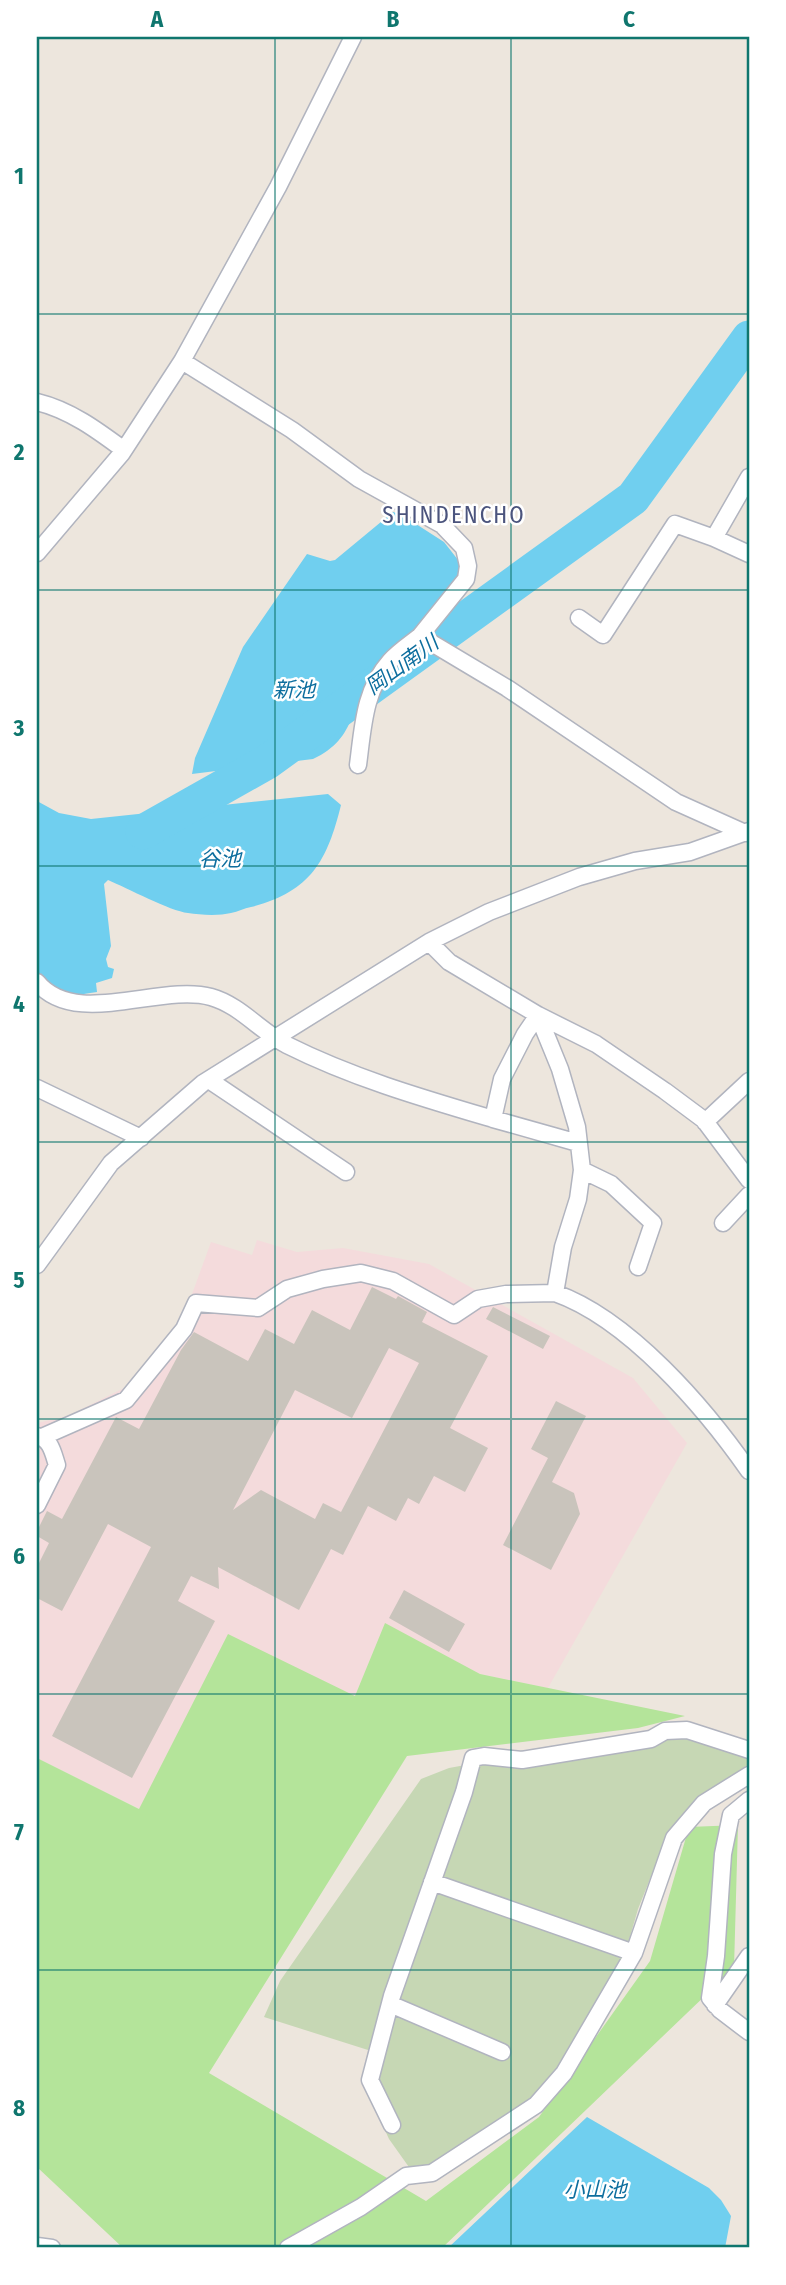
<svg xmlns="http://www.w3.org/2000/svg" width="786" height="2285" font-family="'Fira Sans Condensed','Noto Sans JP',sans-serif">
<style>
.medical{fill:#f4dbdc}
.green{fill:#b4e49a}
.cemetery{fill:#c6d7b4}
.water{fill:#70cfef}
.lines{fill:none;stroke-linecap:round;stroke-linejoin:round}
.river{stroke:#70cfef;stroke-width:35}
.building{fill:#c9c4bc;fill-rule:evenodd}
.street-casing{stroke:#b1b4bf;stroke-width:19}
.street{stroke:#fff;stroke-width:16}
.grid{fill:none;stroke:#0f766e;stroke-width:2;stroke-opacity:0.55}
.labels{text-anchor:middle;stroke-width:5;stroke-linejoin:round;paint-order:stroke}
.water-label{font-size:21px;font-style:italic;fill:#0d6e9e;stroke:#fff}
.quarter-label{font-size:23px;letter-spacing:2px;fill:#4b547d;stroke:#fff}
.neatline{fill:none;stroke:#0f766e;stroke-width:2.5}
.grid-label{font-size:23px;text-anchor:middle;font-weight:bold;fill:#0f766e}
</style>
<rect width="100%" height="100%" fill="#ede6dd"/>
<path class="medical" d="M 257,1240 L 297,1252 L 343,1248 L 429,1264 L 633,1378 L 687,1443 L 548,1688 L 480,1674 L 385,1624 L 355,1696 L 228,1635 L 140,1809 L 37,1758 L 37,1423 L 68,1416 L 130,1385 L 184,1316 L 211,1242 L 252,1255 Z"/>
<path class="green" d="M 385,1623 L 480,1674 L 685,1716 L 638,1728 L 407,1756 L 209,2073 L 426,2201 L 539,2117 L 650,1961 L 689,1827 L 738,1825 L 734,1968 L 442,2248 L 123,2248 L 37,2167 L 37,1758 L 139,1809 L 228,1634 L 355,1696 Z"/>
<path class="cemetery" d="M 686,1735 L 749,1756 L 749,1764 L 697,1800 L 668,1834 L 638,1909 L 625,1954 L 561,2071 L 535,2102 L 416,2177 L 389,2139 L 366,2089 L 368,2050 L 264,2017 L 280,1981 L 421,1779 L 449,1768 L 482,1762 Z"/>
<path class="water" d="M 393,512 L 402,515 L 444,542 L 462,565 L 461,576 C 446,594 432,614 415,631 C 403,643 384,652 374,666 C 350,702 359,738 313,759 L 192,774 L 195,758 L 243,647 L 307,554 L 330,561 L 335,560 Z
M 328,794 L 341,805 C 327,862 310,892 251,907 C 244,908 238,912 231,913 C 219,916 200,915 188,913 C 170,911 127,888 108,880 L 104,884 L 111,946 L 106,959 L 108,967 L 114,969 L 112,978 L 96,983 L 97,992 C 67,997 55,998 37,971 L 37,801 L 59,813 L 91,819 Z
M 587,2117 L 709,2188 L 721,2200 L 731,2216 L 725,2248 L 448,2248 Z"/>
<g class="lines">
<path class="river" d="M 143,832 L 267,762 L 633,498 L 749,338"/>
</g>
<path class="building" d="M 372,1287 L 396,1299 L 398,1296 L 427,1312 L 422,1322 L 488,1356 L 450,1428 L 488,1448 L 465,1492 L 434,1476 L 419,1504 L 408,1498 L 396,1521 L 368,1506 L 343,1555 L 331,1549 L 299,1610 L 218,1567 L 219,1589 L 191,1576 L 178,1601 L 215,1621 L 132,1778 L 52,1736 L 151,1547 L 108,1524 L 62,1611 L 37,1598 L 37,1567 L 49,1543 L 37,1536 L 37,1531 L 47,1511 L 62,1519 L 116,1417 L 139,1429 L 181,1350 L 194,1332 L 248,1361 L 265,1329 L 294,1344 L 312,1310 L 350,1330 ZM 389,1348 L 419,1363 L 341,1512 L 323,1503 L 315,1519 L 261,1490 L 233,1510 L 295,1390 L 352,1418 Z
M 493,1307 L 550,1336 L 543,1349 L 486,1319 Z
M 556,1401 L 586,1416 L 552,1482 L 574,1493 L 580,1514 L 551,1570 L 503,1545 L 548,1458 L 531,1449 Z
M 404,1590 L 465,1624 L 449,1652 L 389,1618 Z"/>
<g class="lines">
<defs>
<path id="street" d="M 182,361 L 292,430 L 359,479 L 442,525 L 464,548 L 468,566 L 466,579 L 420,636 L 507,688 L 676,802 L 745,833
M 37,402 C 70,410 97,430 124,450
M 714,538 L 749,477
M 37,553 L 122,453 L 182,361 L 278,187 L 353,37
M 579,618 L 603,635 L 675,524 L 714,538 L 749,554
M 358,765 C 363,727 364,690 390,661 C 399,651 410,644 420,636
M 37,982 C 75,1029 160,983 211,997 C 240,1005 261,1032 287,1045 C 353,1078 422,1098 493,1119 L 502,1079 L 525,1034 L 538,1015 L 596,1044 L 665,1091 L 704,1120 L 749,1180
M 209,1080 L 346,1172
M 37,1088 L 141,1138
M 493,1119 L 578,1143
M 705,1122 L 749,1081
M 582,1170 L 611,1184 L 653,1223 L 638,1267
M 723,1223 L 749,1195
M 37,1265 L 111,1163 L 203,1083 L 429,942 L 489,912 L 579,877 L 635,861 L 690,852 L 749,831
M 555,1293 C 629,1319 705,1408 749,1471
M 37,1436 C 51,1439 53,1453 57,1465 L 37,1505
M 42,1437 L 126,1400 L 184,1329 L 196,1303 L 258,1308 L 287,1289 L 323,1279 L 361,1273 L 393,1281 L 454,1315 L 478,1299 L 506,1294 L 555,1293 L 563,1247 L 578,1199 L 582,1170 L 577,1127 L 560,1069 L 538,1015 L 449,962 L 429,942
M 749,1800 L 731,1815 L 723,1854 L 716,1956 L 710,1998 L 720,2010 L 749,2032
M 432,1882 L 634,1953
M 390,2004 L 502,2052
M 715,2005 L 749,1956
M 392,2125 L 370,2080 L 392,1996 L 464,1792 L 473,1758 L 484,1756 L 522,1760 L 651,1739 L 665,1731 L 687,1730 L 749,1750
M 37,2246 L 52,2248
M 288,2248 L 361,2207 L 406,2176 L 432,2173 L 536,2105 L 564,2073 L 634,1953 L 674,1838 L 704,1803 L 749,1775"/>
</defs>
<use href="#street" class="street-casing"/>
<use href="#street" class="street"/>
</g>
<path class="grid" d="M 275,37 L 275,2248M 511,37 L 511,2248M 37,314 L 749,314M 37,590 L 749,590M 37,866 L 749,866M 37,1142 L 749,1142M 37,1419 L 749,1419M 37,1694 L 749,1694M 37,1970 L 749,1970"/>
<g class="labels">
<g class="water-label">
<text transform="translate(402 665) rotate(-36)" y="7">岡山南川</text>
<text x="294" y="697">新池</text>
<text x="220" y="866">谷池</text>
<text x="595" y="2197">小山池</text>
</g>
<g class="quarter-label">
<text x="454" y="523">SHINDENCHO</text>
</g>
</g>
<rect width="786" height="2285" fill="none" stroke="#ffffff" stroke-width="77"/>
<rect x="38" y="38" width="710" height="2208" class="neatline"/>
<g class="grid-label">
<text x="157" y="27">A</text>
<text x="393" y="27">B</text>
<text x="629" y="27">C</text>
<text x="19" y="184">1</text>
<text x="19" y="460">2</text>
<text x="19" y="736">3</text>
<text x="19" y="1012">4</text>
<text x="19" y="1288">5</text>
<text x="19" y="1564">6</text>
<text x="19" y="1840">7</text>
<text x="19" y="2116">8</text>
</g>
</svg>
